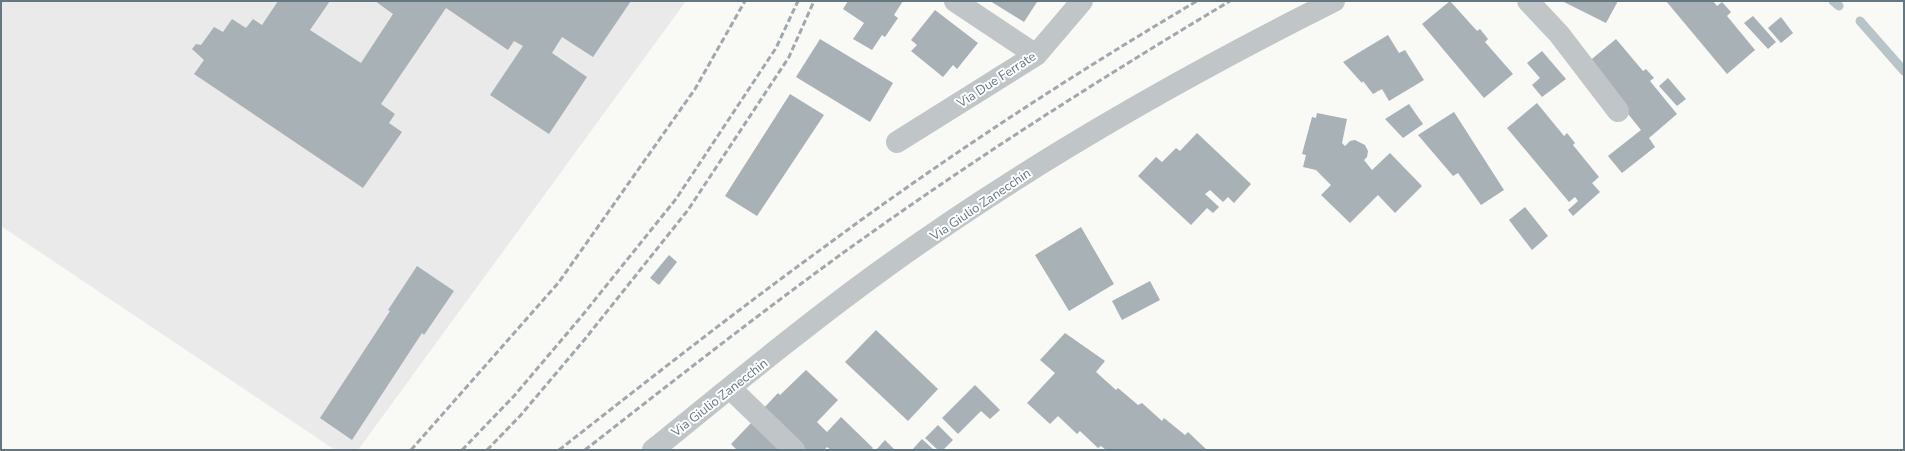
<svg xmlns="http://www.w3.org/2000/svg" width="1905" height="451" font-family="'Nunito Sans',sans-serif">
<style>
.built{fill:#eaeaea}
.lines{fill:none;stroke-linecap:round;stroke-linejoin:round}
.stream{stroke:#b8c5c8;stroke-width:9}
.building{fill:#a7b1b6}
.street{stroke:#c0c5c8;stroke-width:22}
.rail{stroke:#a0a8ad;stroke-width:3;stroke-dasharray:6 3;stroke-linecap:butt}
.labels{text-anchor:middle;stroke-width:4;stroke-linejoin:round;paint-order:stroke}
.street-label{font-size:13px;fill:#657780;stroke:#fff}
</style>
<rect width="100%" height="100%" fill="#f9f9f6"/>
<path class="built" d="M 1,1 L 686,1 L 358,450 L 335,450 L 1,226 Z"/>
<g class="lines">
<path class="stream" d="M 1833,1 L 1839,6
M 1860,21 L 1904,71"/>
</g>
<path class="building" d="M 278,1 L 330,1 L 310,30 L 361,63 L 393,14 L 375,1 L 631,1 L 593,57 L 562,37 L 552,53 L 587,77 L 549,134 L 490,95 L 523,46 L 514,41 L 508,50 L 446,8 L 381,104 L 395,114 L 389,123 L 402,132 L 363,188 L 194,74 L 204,60 L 192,49 L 196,44 L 201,45 L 214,27 L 223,32 L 232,19 L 246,28 L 253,19 L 262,25 Z
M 848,1 L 903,1 L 894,15 L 898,18 L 885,37 L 882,35 L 872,50 L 853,39 L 864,23 L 843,9 Z
M 990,1 L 1036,1 L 1037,2 L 1024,22 Z
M 1450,1 L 1477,31 L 1480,29 L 1488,39 L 1485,42 L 1513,74 L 1484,98 L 1422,24 Z
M 1562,1 L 1618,1 L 1606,23 Z
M 1666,1 L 1713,1 L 1717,6 L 1722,2 L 1731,12 L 1727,16 L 1755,50 L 1727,74 Z
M 935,10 L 978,43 L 957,69 L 953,65 L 943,77 L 911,51 L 917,45 L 911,40 Z
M 1753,16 L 1776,42 L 1768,49 L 1744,23 Z
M 1781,17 L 1793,33 L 1781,43 L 1768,28 Z
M 1388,35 L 1399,53 L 1405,50 L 1424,80 L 1389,101 L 1382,89 L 1373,94 L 1363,81 L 1362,83 L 1343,62 Z
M 820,39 L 893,83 L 870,122 L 796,77 Z
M 1616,39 L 1643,71 L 1646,69 L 1654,78 L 1650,81 L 1677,114 L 1649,138 L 1655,147 L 1622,173 L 1608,156 L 1641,130 L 1587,63 Z
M 1542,51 L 1566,79 L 1542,97 L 1532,85 L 1540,78 L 1527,63 Z
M 1668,78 L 1686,99 L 1677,106 L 1659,86 Z
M 790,94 L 824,115 L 757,216 L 725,196 Z
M 1537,103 L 1564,136 L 1567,133 L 1575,143 L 1573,145 L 1599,177 L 1592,183 L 1600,192 L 1573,216 L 1568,210 L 1578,201 L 1575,197 L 1569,202 L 1507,128 Z
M 1409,104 L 1423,124 L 1403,138 L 1385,119 Z
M 1454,112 L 1504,190 L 1481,205 L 1458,173 L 1453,176 L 1418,135 Z
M 1317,113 L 1347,119 L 1342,143 L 1345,146 L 1350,141 L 1355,140 L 1365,145 L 1368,151 L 1367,157 L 1364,160 L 1372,170 L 1390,153 L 1422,186 L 1395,213 L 1378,195 L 1350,223 L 1321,195 L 1331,185 L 1316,170 L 1303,167 L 1306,155 L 1302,154 L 1312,117 L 1316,118 Z
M 1197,133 L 1251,184 L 1234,203 L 1228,197 L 1223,202 L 1210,190 L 1205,194 L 1219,207 L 1213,213 L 1207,208 L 1191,225 L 1138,176 L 1156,157 L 1162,162 L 1176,148 L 1180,151 Z
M 1525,207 L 1548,236 L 1532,250 L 1509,220 Z
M 1081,227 L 1114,284 L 1069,311 L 1035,255 Z
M 669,255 L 677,262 L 659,285 L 650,278 Z
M 417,266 L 454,291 L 424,335 L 422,333 L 352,440 L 320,418 L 390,311 L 388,310 Z
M 1150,281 L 1160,300 L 1122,320 L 1112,301 Z
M 876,330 L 938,389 L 908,421 L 845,362 Z
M 1065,333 L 1105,361 L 1096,372 L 1116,390 L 1118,388 L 1138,405 L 1142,403 L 1162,421 L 1164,418 L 1185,435 L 1188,432 L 1207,450 L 1106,450 L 1101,446 L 1098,448 L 1080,431 L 1077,434 L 1058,416 L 1050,424 L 1027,403 L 1055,373 L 1040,360 Z
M 806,370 L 838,400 L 817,422 L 827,432 L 841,417 L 873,448 L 871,450 L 831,450 L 827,447 L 824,450 L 806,450 L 762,410 L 778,393 L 780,395 Z
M 975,385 L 1000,410 L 990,419 L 981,411 L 958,434 L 942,418 Z
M 753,421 L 783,450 L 737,450 L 731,444 Z
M 938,425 L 953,440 L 943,450 L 938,450 L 925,438 Z
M 922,439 L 934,450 L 912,450 Z
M 885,440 L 894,449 L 893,450 L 876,450 Z"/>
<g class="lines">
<path class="street" d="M 955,1 L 1036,55
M 1528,1 L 1559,34 L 1618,111
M 897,142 L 1036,55 L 1082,1
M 730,388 L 794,450
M 653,450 C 727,390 802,328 879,272 C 1022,168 1176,80 1334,1"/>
<path class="rail" d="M 411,450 L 559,282 L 695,89 L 745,1
M 462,450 L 514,396 L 581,317 L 676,199 L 776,48 L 798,1
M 487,450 L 520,416 L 585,339 L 688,210 L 789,57 L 814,1
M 559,450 C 647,381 736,311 827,245 C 946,157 1070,76 1197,1
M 585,450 C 668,385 751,320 836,258 C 963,166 1096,81 1230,1"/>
</g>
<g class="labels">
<g class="street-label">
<text transform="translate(996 79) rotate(-33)" y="5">Via Due Ferrate</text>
<text transform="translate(980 204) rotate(-34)" y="5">Via Giulio Zanecchin</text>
<text transform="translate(719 397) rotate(-38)" y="5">Via Giulio Zanecchin</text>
</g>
</g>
<rect width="1905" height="451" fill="none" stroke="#657780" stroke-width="4"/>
</svg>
